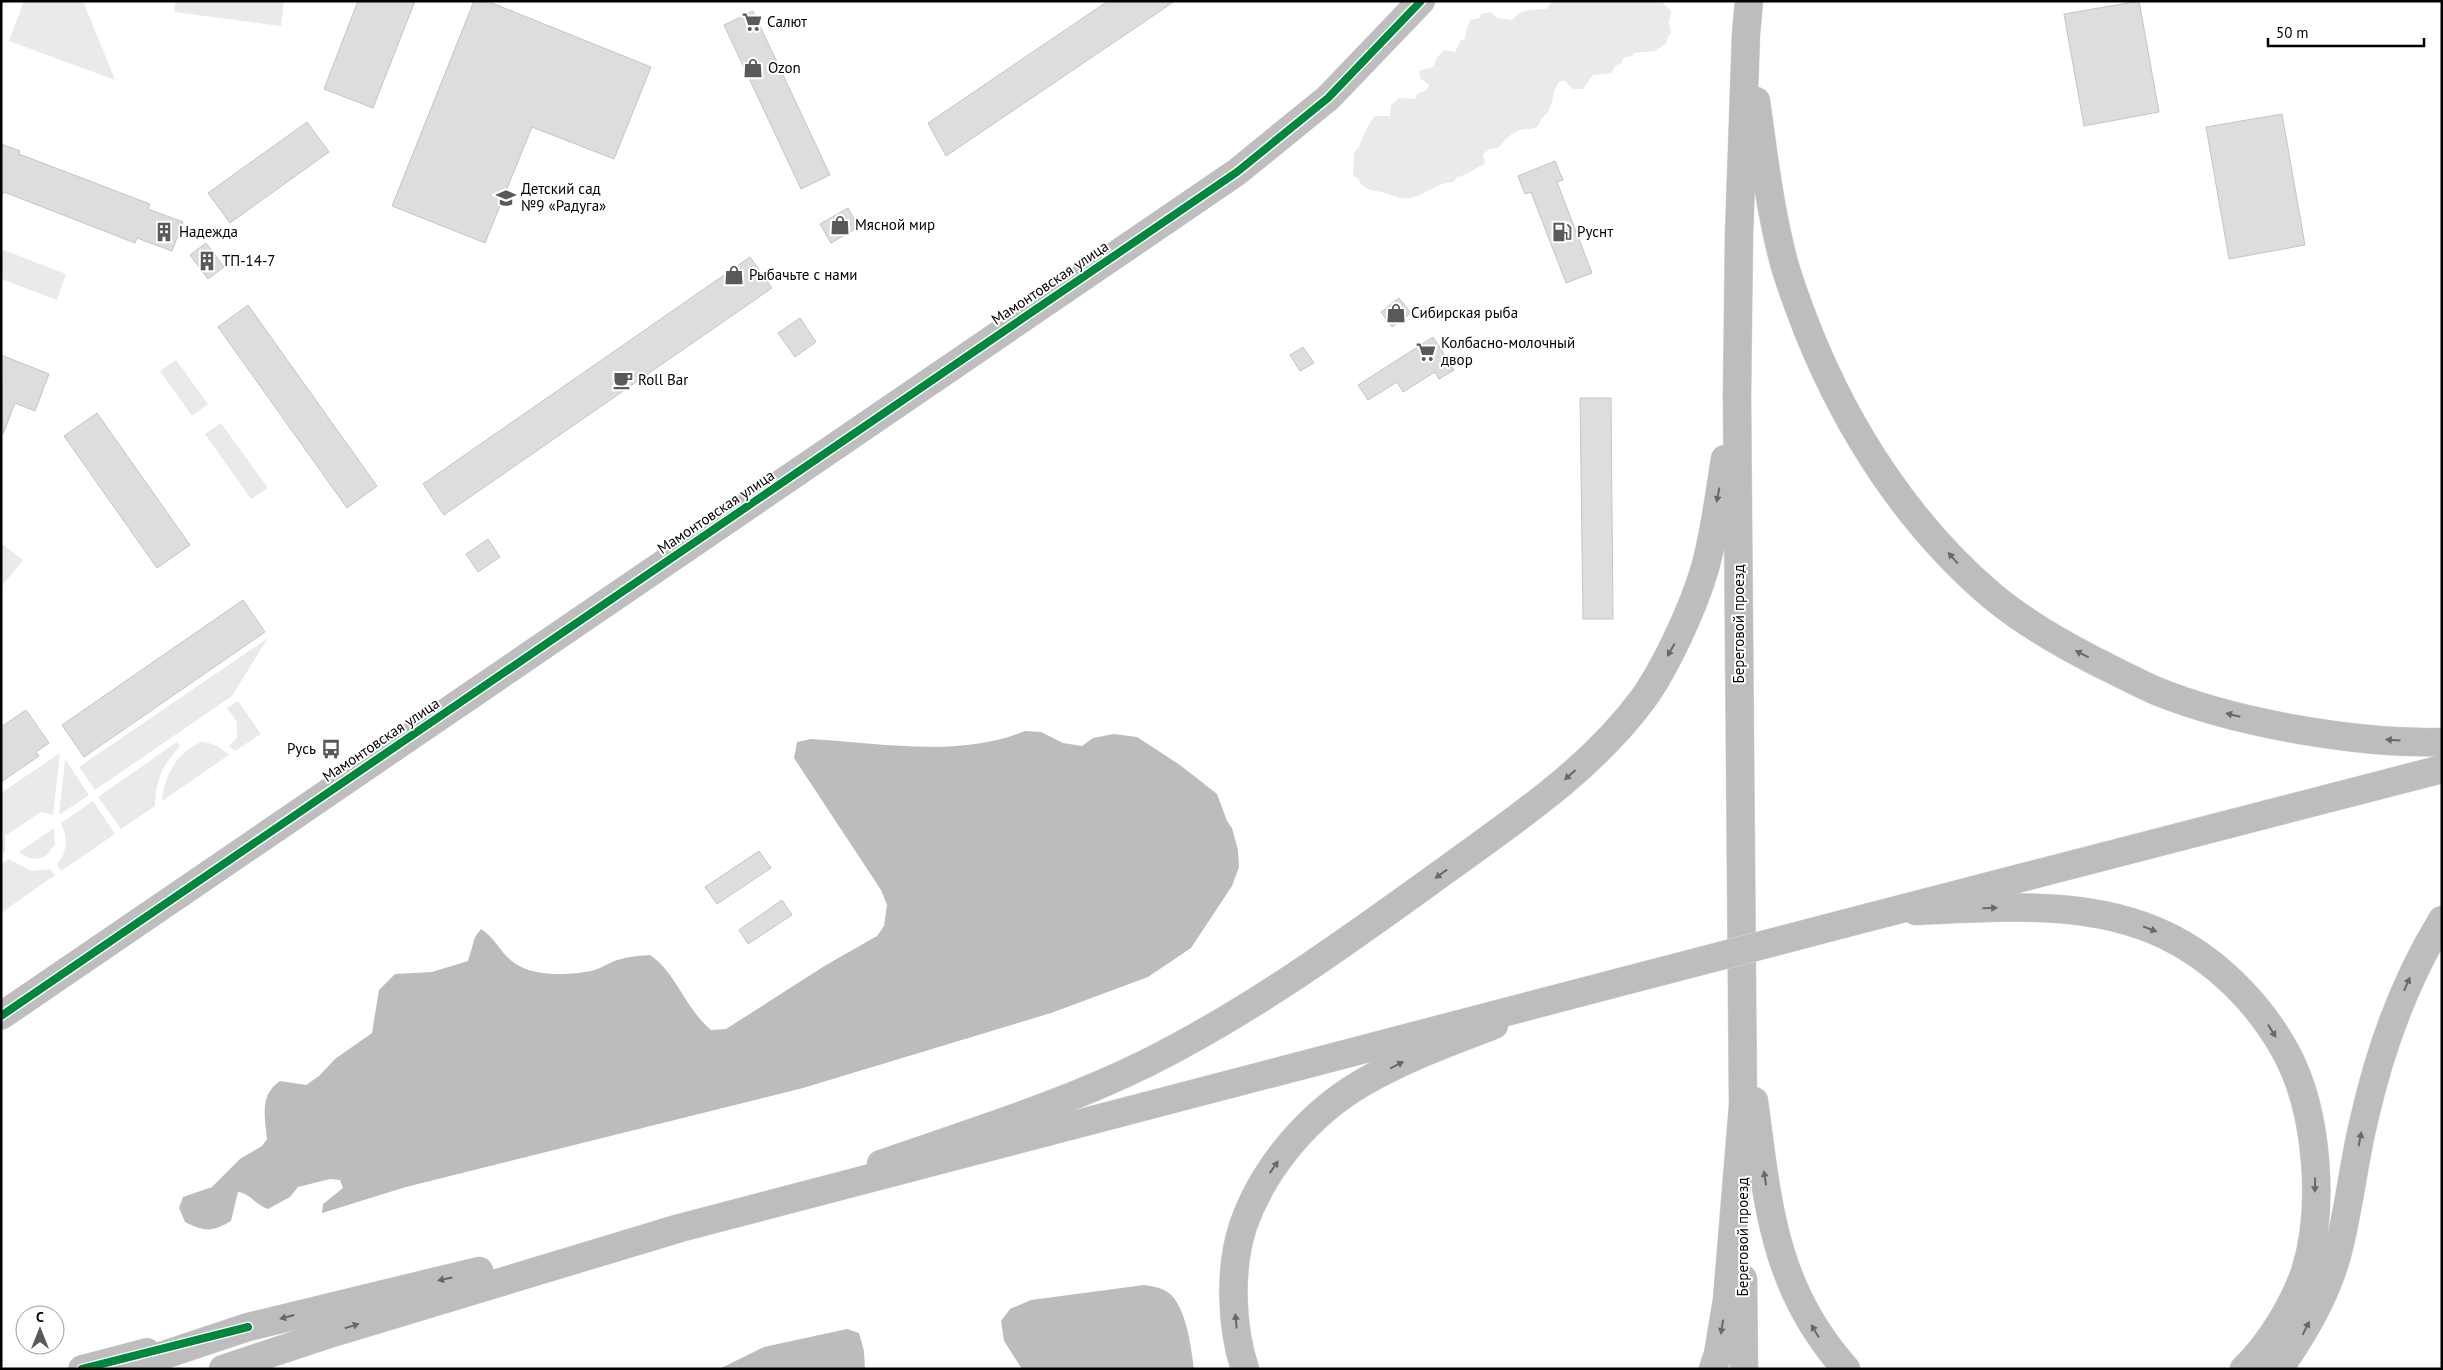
<svg xmlns="http://www.w3.org/2000/svg" width="2443" height="1370" font-family="'PT Sans',sans-serif">
<style>
.green{fill:#eaeaea}
.water{fill:#bcbcbc}
.building{fill:#ddd;stroke:#c5c5c5}
.lines{fill:none;stroke-linecap:round;stroke-linejoin:round}
.major-casing{stroke:#dbdbdb;stroke-width:29}
.highway-casing{stroke:#dbdbdb;stroke-width:29}
.minor{stroke:#bebebe;stroke-width:28}
.major{stroke:#bdbdbd;stroke-width:28}
.highway{stroke:#bdbdbd;stroke-width:28}
.highway-bridge-casing{stroke:#dbdbdb;stroke-width:29;stroke-linecap:butt}
.highway-bridge{stroke:#bdbdbd;stroke-width:28}
.cycleway-casing{stroke:#fff;stroke-width:11}
.cycleway{stroke:#00873e;stroke-width:8}
.oneway{fill:#686868}
.labels{text-anchor:middle;stroke-width:4;stroke-linejoin:round;paint-order:stroke}
.poi-label{font-size:15px;fill:#000;stroke:#fff;text-anchor:start}
.street-label{font-size:15px;fill:#000;stroke:#fff}
</style>
<rect width="100%" height="100%" fill="#fff"/>
<path class="green" d="M 24,1 L 83,1 L 115,80 L 9,41 Z
M 175,1 L 284,1 L 281,26 L 174,12 Z
M 1553,1 L 1661,1 L 1671,11 L 1669,23 L 1671,34 L 1668,36 L 1667,43 L 1655,51 L 1634,53 L 1632,56 L 1623,58 L 1622,63 L 1615,66 L 1612,73 L 1593,75 L 1583,89 L 1573,89 L 1565,81 L 1560,81 C 1552,91 1554,97 1550,108 C 1548,115 1540,117 1539,125 C 1530,132 1528,127 1520,130 C 1512,132 1503,142 1498,148 L 1490,149 L 1483,154 L 1485,164 C 1474,168 1467,176 1457,177 L 1454,182 C 1437,182 1426,195 1410,198 C 1397,200 1392,194 1381,192 C 1372,190 1366,190 1360,183 L 1359,179 L 1353,176 L 1354,152 L 1359,147 C 1361,140 1370,121 1375,116 L 1390,116 L 1391,105 L 1399,98 L 1415,99 L 1417,94 L 1427,90 L 1429,85 L 1420,78 L 1419,71 L 1433,67 L 1437,57 L 1445,50 L 1455,52 L 1461,40 L 1465,39 L 1467,27 L 1471,20 L 1480,18 L 1481,14 L 1491,12 L 1497,18 L 1513,20 C 1521,8 1533,10 1546,9 Z
M 1,249 L 66,274 L 57,300 L 1,279 Z
M 176,360 L 208,404 L 192,416 L 160,371 Z
M 221,423 L 268,488 L 251,499 L 205,434 Z
M 1,543 L 23,560 L 1,587 Z
M 268,638 L 232,696 L 95,790 L 79,767 Z
M 238,701 L 261,734 L 235,751 L 229,746 L 237,738 L 237,722 L 227,708 Z
M 177,742 L 180,746 C 163,764 155,781 155,806 L 121,829 L 98,797 Z
M 201,742 C 213,743 220,747 229,755 L 162,801 C 164,776 177,752 201,742 Z
M 60,753 L 53,815 L 41,812 L 5,836 L 5,852 L 1,855 L 1,793 Z
M 65,759 L 89,795 L 59,815 Z
M 93,801 L 115,834 L 61,871 L 57,864 C 68,851 68,838 61,823 Z
M 54,828 L 55,844 L 47,855 C 36,861 28,860 19,852 Z
M 9,859 L 31,871 L 50,869 L 55,875 L 1,913 L 1,864 Z"/>
<path class="water" d="M 1025,731 L 1041,732 L 1063,743 L 1082,746 L 1093,738 L 1114,734 L 1137,737 L 1180,765 L 1217,794 L 1227,821 L 1232,828 L 1238,850 L 1239,867 L 1232,886 L 1191,948 L 1148,977 L 1051,1013 L 803,1088 L 406,1187 L 322,1213 L 323,1204 L 343,1188 L 340,1180 L 330,1179 L 298,1187 L 290,1197 L 268,1209 C 254,1204 251,1194 238,1192 L 231,1221 C 212,1232 205,1232 185,1222 L 179,1208 L 183,1197 L 212,1187 L 240,1159 L 262,1146 L 267,1139 C 265,1118 259,1095 280,1081 L 306,1085 L 319,1076 L 335,1059 L 372,1033 L 379,990 L 395,974 L 432,972 L 468,961 L 475,937 L 481,929 C 496,938 501,955 516,964 C 535,977 570,975 591,971 C 599,969 605,965 612,962 C 624,957 637,956 650,955 C 675,971 685,1008 711,1030 L 726,1029 L 826,965 L 877,936 L 884,926 L 887,905 L 881,890 L 794,758 L 797,742 L 811,739 C 881,743 959,758 1025,731 Z
M 1144,1285 C 1150,1286 1158,1287 1164,1290 C 1186,1300 1191,1347 1194,1369 L 1022,1369 L 1004,1341 L 1001,1321 L 1010,1309 L 1031,1300 Z
M 847,1329 L 859,1333 L 864,1351 L 865,1369 L 719,1369 L 764,1347 Z"/>
<path class="building" d="M 358,1 L 415,1 L 373,108 L 324,89 Z
M 474,1 L 487,1 L 651,67 L 614,159 L 532,127 L 485,243 L 392,206 Z
M 1108,1 L 1175,1 L 946,156 L 928,123 Z
M 2139,1 L 2159,112 L 2084,126 L 2064,14 Z
M 753,11 L 830,175 L 801,189 L 724,25 Z
M 2282,114 L 2305,245 L 2229,259 L 2206,127 Z
M 307,122 L 329,152 L 230,223 L 208,193 Z
M 1,144 L 20,151 L 19,154 L 150,204 L 148,209 L 183,222 L 172,251 L 137,238 L 135,243 L 4,192 L 1,196 Z
M 1555,161 L 1563,180 L 1557,182 L 1592,273 L 1566,283 L 1531,192 L 1525,194 L 1518,176 Z
M 848,208 L 859,227 L 831,243 L 820,224 Z
M 206,243 L 224,267 L 208,279 L 190,255 Z
M 750,257 L 772,288 L 444,515 L 423,484 Z
M 1399,298 L 1411,313 L 1392,327 L 1381,312 Z
M 248,305 L 377,486 L 347,508 L 218,327 Z
M 800,318 L 816,342 L 795,357 L 778,333 Z
M 1433,337 L 1454,370 L 1439,379 L 1435,372 L 1403,392 L 1397,382 L 1368,400 L 1358,385 Z
M 1303,347 L 1314,363 L 1300,371 L 1290,355 Z
M 1,355 L 49,374 L 35,411 L 15,403 L 3,434 Z
M 1580,398 L 1611,398 L 1613,619 L 1583,619 Z
M 97,413 L 190,545 L 157,568 L 64,436 Z
M 488,539 L 500,557 L 478,572 L 466,554 Z
M 243,600 L 265,632 L 84,757 L 62,725 Z
M 26,710 L 49,743 L 36,752 L 39,756 L 1,782 L 1,727 Z
M 759,851 L 771,868 L 717,904 L 705,887 Z
M 782,900 L 792,915 L 748,944 L 739,930 Z"/>
<g class="lines">
<defs>
<path id="major" d="M 1756,101 C 1763,151 1769,202 1781,251 C 1787,278 1798,305 1808,331 C 1848,431 1909,525 1991,595 C 2022,621 2058,642 2093,660 C 2113,670 2134,681 2154,690 C 2234,723 2356,744 2442,742
M 1916,911 C 1999,908 2087,898 2165,935 C 2217,960 2260,1004 2287,1054 C 2318,1113 2325,1209 2305,1272 C 2293,1306 2270,1344 2244,1369
M 1754,1101 C 1768,1204 1773,1287 1846,1369
M 881,1164 C 970,1133 1062,1105 1147,1063 C 1255,1009 1353,937 1450,867 C 1519,817 1592,768 1643,699 C 1666,667 1694,606 1705,568 C 1715,532 1719,495 1725,459
M 1743,1279 L 1744,1369
M 1245,1369 C 1231,1327 1229,1269 1243,1226 C 1263,1168 1309,1114 1362,1083 C 1403,1059 1449,1042 1494,1025
M 1713,1369 L 1718,1354 L 1727,1300 L 1743,1105 L 1737,396 L 1739,236 L 1746,34 L 1749,1
M 2279,1369 C 2303,1334 2326,1296 2337,1255 C 2349,1211 2353,1165 2364,1120 C 2380,1049 2404,982 2442,920"/>
<path id="highway" d="M 1843,924 L 2442,769
M 122,1369 L 248,1327 L 479,1271
M 223,1369 L 332,1333 L 680,1228 L 1628,980"/>
</defs>
<use href="#major" class="major-casing"/>
<use href="#highway" class="highway-casing"/>
<path class="minor" d="M 1,1016 L 1237,172 L 1328,98 L 1421,1
M 82,1369 L 147,1352"/>
<use href="#major" class="major"/>
<use href="#highway" class="highway"/>
<defs>
<path id="highway-bridge" d="M 1628,980 L 1843,924"/>
</defs>
<use href="#highway-bridge" class="highway-bridge-casing"/>
<use href="#highway-bridge" class="highway-bridge"/>
<defs>
<path id="cycleway" d="M 1,1016 L 1237,172 L 1328,98 L 1421,1
M 82,1369 L 248,1327"/>
</defs>
<use href="#cycleway" class="cycleway-casing"/>
<use href="#cycleway" class="cycleway"/>
</g>
<defs><path id="oneway-solid" d="M-6-.8H1V-3.2L6.5 0L1 3.2V.8H-6Z" transform="scale(1.25)"/></defs>
<g class="oneway">
<use href="#oneway-solid" transform="translate(1718 495) rotate(101)"/>
<use href="#oneway-solid" transform="translate(1953 558) rotate(-131)"/>
<use href="#oneway-solid" transform="translate(1671 650) rotate(120)"/>
<use href="#oneway-solid" transform="translate(2082 654) rotate(-153)"/>
<use href="#oneway-solid" transform="translate(2233 715) rotate(-166)"/>
<use href="#oneway-solid" transform="translate(2393 740) rotate(-177)"/>
<use href="#oneway-solid" transform="translate(1570 775) rotate(139)"/>
<use href="#oneway-solid" transform="translate(1441 874) rotate(144)"/>
<use href="#oneway-solid" transform="translate(1990 908) rotate(-2)"/>
<use href="#oneway-solid" transform="translate(2150 929) rotate(21)"/>
<use href="#oneway-solid" transform="translate(2407 984) rotate(-66)"/>
<use href="#oneway-solid" transform="translate(2272 1031) rotate(58)"/>
<use href="#oneway-solid" transform="translate(1397 1065) rotate(-27)"/>
<use href="#oneway-solid" transform="translate(2360 1139) rotate(-79)"/>
<use href="#oneway-solid" transform="translate(1274 1167) rotate(-55)"/>
<use href="#oneway-solid" transform="translate(1765 1178) rotate(-98)"/>
<use href="#oneway-solid" transform="translate(2315 1185) rotate(91)"/>
<use href="#oneway-solid" transform="translate(445 1279) rotate(168)"/>
<use href="#oneway-solid" transform="translate(287 1317) rotate(165)"/>
<use href="#oneway-solid" transform="translate(1236 1321) rotate(-95)"/>
<use href="#oneway-solid" transform="translate(352 1326) rotate(-17)"/>
<use href="#oneway-solid" transform="translate(1722 1327) rotate(99)"/>
<use href="#oneway-solid" transform="translate(2306 1328) rotate(-63)"/>
<use href="#oneway-solid" transform="translate(1815 1331) rotate(-121)"/>
</g>
<defs>
<symbol id="supermarket-bare" viewBox="-9 -9 18 18"><path d="M-6-5.5h2.5l.6 2H6L4.5 2H-2.5L-4.4-4H-6ZM-1.5 3.2a1.3 1.3 0 1 0 .1 0ZM3 3.2a1.3 1.3 0 1 0 .1 0Z" fill="#595959" stroke="#fff" stroke-width="2.5" paint-order="stroke"/></symbol>
<symbol id="shop-bare" viewBox="-9 -9 18 18"><path d="M-5-2.5h2.3a2.7 3.5 0 0 1 5.4 0H5L5.5 6h-11ZM-1.5-2.5h3a1.5 2.3 0 0 0-3 0Z" fill="#595959" stroke="#fff" stroke-width="2.5" paint-order="stroke"/></symbol>
<symbol id="school-bare" viewBox="-9 -9 18 18"><path d="M0-5L7-2L0 1L-7-2ZM-4 1L0 2.5L4 1V4Q0 6-4 4Z" fill="#595959" stroke="#fff" stroke-width="2.5" paint-order="stroke"/></symbol>
<symbol id="building-bare" viewBox="-9 -9 18 18"><path d="M-4-6H4V6H1V3H-1V6H-4ZM-2.5-4.3h1.7v1.8h-1.7ZM.8-4.3h1.7v1.8H.8ZM-2.5-1h1.7V.8h-1.7ZM.8-1h1.7V.8H.8Z" fill="#595959" stroke="#fff" stroke-width="2.5" paint-order="stroke"/></symbol>
<symbol id="fuel-bare" viewBox="-9 -9 18 18"><path d="M-5.5-6h7V0h2V4h1.3V-2.5L3-4.5l.8-.8L6-3V5H2.5V1h-1V6h-7ZM-4.2-4.7v3.2H.2V-4.7Z" fill="#595959" stroke="#fff" stroke-width="2.5" paint-order="stroke"/></symbol>
<symbol id="cafe-bare" viewBox="-9 -9 18 18"><path d="M-5.5-4.5H6V0H3Q3 3.5 0 3.5H-2.5Q-5.5 3.5-5.5 0ZM3-3.2v2h1.7v-2ZM-6 4.5H4V6H-6Z" fill="#595959" stroke="#fff" stroke-width="2.5" paint-order="stroke"/></symbol>
<symbol id="bus-bare" viewBox="-9 -9 18 18"><path d="M-5-6H5V4H4V6H2V4H-2V6H-4V4H-5ZM-3.5-4V0h7V-4ZM-3.5 1.2v1.5H-2V1.2ZM2 1.2v1.5H3.5V1.2Z" fill="#595959" stroke="#fff" stroke-width="2.5" paint-order="stroke"/></symbol>
</defs>
<g fill-rule="evenodd">
<use href="#supermarket-bare" x="738" y="8" width="28" height="28"/>
<use href="#shop-bare" x="739" y="54" width="28" height="28"/>
<use href="#school-bare" x="492" y="184" width="28" height="28"/>
<use href="#shop-bare" x="826" y="211" width="28" height="28"/>
<use href="#building-bare" x="150" y="218" width="28" height="28"/>
<use href="#fuel-bare" x="1548" y="218" width="28" height="28"/>
<use href="#building-bare" x="193" y="247" width="28" height="28"/>
<use href="#shop-bare" x="720" y="261" width="28" height="28"/>
<use href="#shop-bare" x="1382" y="299" width="28" height="28"/>
<use href="#supermarket-bare" x="1412" y="338" width="28" height="28"/>
<use href="#cafe-bare" x="609" y="366" width="28" height="28"/>
<use href="#bus-bare" x="317" y="735" width="28" height="28"/>
</g>
<g class="labels">
<g class="poi-label">
<text x="767" y="27">Салют</text>
<text x="768" y="73">Ozon</text>
<text x="521" y="194">Детский сад<tspan x="521" dy="17">№9 «Радуга»</tspan></text>
<text x="855" y="230">Мясной мир</text>
<text x="179" y="237">Надежда</text>
<text x="1577" y="237">Руснт</text>
<text x="222" y="266">ТП-14-7</text>
<text x="749" y="280">Рыбачьте с нами</text>
<text x="1411" y="318">Сибирская рыба</text>
<text x="1441" y="348">Колбасно-молочный<tspan x="1441" dy="17">двор</tspan></text>
<text x="638" y="385">Roll Bar</text>
<text x="316" y="754" text-anchor="end">Русь</text>
</g>
<g class="street-label">
<text transform="translate(1050 283) rotate(-34)" y="5">Мамонтовская улица</text>
<text transform="translate(716 512) rotate(-34)" y="5">Мамонтовская улица</text>
<text transform="translate(1739 624) rotate(-90)" y="5">Береговой проезд</text>
<text transform="translate(381 740) rotate(-34)" y="5">Мамонтовская улица</text>
<text transform="translate(1743 1237) rotate(-90)" y="5">Береговой проезд</text>
</g>
</g>
<rect width="2443" height="1370" fill="none" stroke="#000000" stroke-width="5"/>
<g transform="translate(40 1330)"><circle r="24" fill="#ffffff" stroke="#999999"/>
<path d="M0-4L9 19L0 12L-9 19Z" fill="#595959"/>
<text y="-8" font-size="14" font-weight="bold" text-anchor="middle" fill="#000000">С</text>
</g>
<path d="M2268 38v8h156v-8" fill="none" stroke="#000000" stroke-width="2.5"/>
<text x="2276" y="38" font-size="15" fill="#000000" stroke="#ffffff" stroke-width="4" paint-order="stroke">50 m</text>
</svg>
